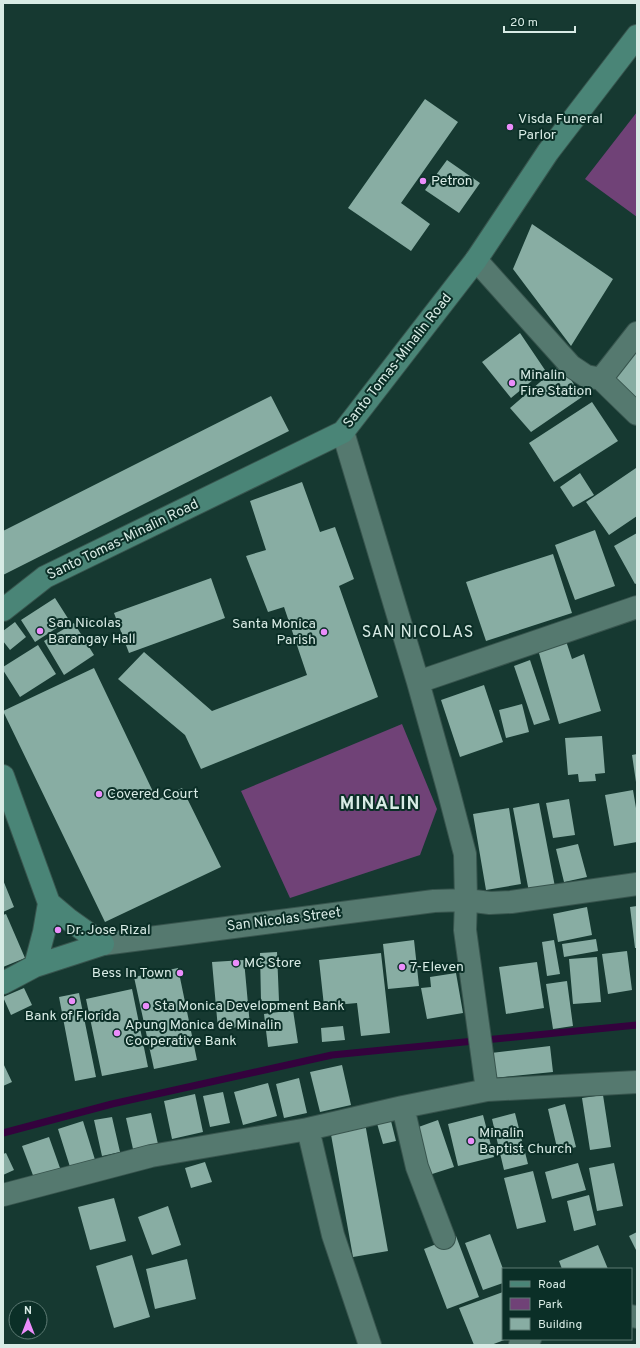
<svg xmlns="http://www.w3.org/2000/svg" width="640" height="1348" viewBox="0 0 640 1348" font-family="Overpass,sans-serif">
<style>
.green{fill:#704277}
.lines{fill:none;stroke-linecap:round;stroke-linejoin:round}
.stream{stroke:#34023d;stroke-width:7}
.building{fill:#88ada3}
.street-casing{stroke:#38554e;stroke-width:24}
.secondary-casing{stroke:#38554e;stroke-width:24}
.street{stroke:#55796f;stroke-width:22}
.secondary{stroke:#4a8577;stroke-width:22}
.poi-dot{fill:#eb8dfb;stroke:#0b2f27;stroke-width:1.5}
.labels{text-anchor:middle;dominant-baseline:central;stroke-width:4;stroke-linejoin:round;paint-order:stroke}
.poi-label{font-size:14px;fill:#d8ebe5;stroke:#0b2f27;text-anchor:start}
.street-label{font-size:14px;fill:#d8ebe5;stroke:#0b2f27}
.quarter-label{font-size:16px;letter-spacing:1px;fill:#d8ebe5;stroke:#0b2f27}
.district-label{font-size:18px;font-weight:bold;letter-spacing:1px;fill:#d8ebe5;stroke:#0b2f27}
</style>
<rect width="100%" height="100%" fill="#163931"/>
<path class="green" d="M637,112V217L585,179Z
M402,724L437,809L420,855L290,898L241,791Z"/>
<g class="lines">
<path class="stream" d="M3,1133L112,1104L332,1055L637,1025"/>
</g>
<path class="building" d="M425,99L458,122L401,203L430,224L411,251L348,208Z
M447,160L480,183L459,213L425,190Z
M532,224L613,279L571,346L513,269Z
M520,333L545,370L511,398L482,362Z
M637,341V404L604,375Z
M561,364L582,397L531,432L510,408Z
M271,396L289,431L3,575V531Z
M592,402L618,441L554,482L529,443Z
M636,468L637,516L609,535L586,502Z
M580,473L594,495L573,507L560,487Z
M302,482L320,532L335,527L354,579L339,586L378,697L201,769L185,735L118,679L144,652L212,711L307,675L284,607L268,612L246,556L266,550L250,501Z
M595,530L615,586L575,600L555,545Z
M637,533V583L635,584L614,546Z
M553,554L572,613L486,641L466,582Z
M211,578L225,618L129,653L114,613Z
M55,598L69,620L35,642L21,620Z
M15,622L26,637L10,650L3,641V631Z
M74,623L94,655L64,675L44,641Z
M565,638L572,659L584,654L601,711L559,724L537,646Z
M38,645L56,674L20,697L3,670V667Z
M530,660L550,720L534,725L514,666Z
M94,668L157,800L182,788L221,867L105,922L3,711Z
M484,685L503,742L460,757L441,700Z
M522,704L529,732L506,738L499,710Z
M602,736L605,773L595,774L596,781L579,782L578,774L568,775L565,738Z
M637,754V782H636L632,755Z
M633,790L637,814V842L614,846L605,795Z
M569,799L575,835L553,838L546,803Z
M539,803L555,887L529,892L513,808Z
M509,808L521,884L486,890L473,814Z
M578,844L587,877L564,882L556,849Z
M3,880L14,907L3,912Z
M637,906V948H635L630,907Z
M587,907L592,935L558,942L553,914Z
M6,914L25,958L3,967V915Z
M596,939L598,951L564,957L562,944Z
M414,940L419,986L388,989L383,944Z
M554,940L560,974L547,976L542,942Z
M627,951L632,990L608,994L602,954Z
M277,952L279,1001H261L260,953Z
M381,953L390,1033L361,1036L357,1003L324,1006L319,960Z
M597,957L601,1002L573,1004L569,959Z
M244,960L250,1026L218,1029L212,962Z
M537,962L544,1008L506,1014L499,967Z
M178,968L197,1060L154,1069L134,977Z
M456,973L463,1013L427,1019L421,988L431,987L430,977Z
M567,981L573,1026L553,1029L546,984Z
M24,988L32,1005L11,1015L3,997Z
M132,989L148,1067L102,1076L86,999Z
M79,993L96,1077L75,1081L59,997Z
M293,1010L298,1043L268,1047L264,1014Z
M343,1026L345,1040L322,1042L321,1028Z
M550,1046L553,1072L494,1078L491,1053Z
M3,1063L12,1082L3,1086Z
M342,1065L351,1105L320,1112L310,1072Z
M299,1078L307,1113L284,1118L276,1084Z
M268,1083L277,1116L243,1125L234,1092Z
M223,1092L230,1123L210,1127L203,1096Z
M195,1094L203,1132L172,1139L164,1101Z
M603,1095L611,1147L590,1150L582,1098Z
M565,1104L576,1147L558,1152L548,1109Z
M151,1113L158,1144L133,1149L126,1118Z
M515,1113L528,1164L504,1170L492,1119Z
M483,1115L494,1157L458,1166L448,1124Z
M112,1117L120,1152L102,1156L94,1120Z
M390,1117L396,1141L383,1144L376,1120Z
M438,1120L454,1167L429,1175L413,1129Z
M83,1121L96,1163L71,1170L58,1129Z
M365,1123L388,1251L353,1257L330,1129Z
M49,1137L60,1168L34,1178L22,1146Z
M6,1153L14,1170L3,1175V1154Z
M205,1162L212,1182L191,1188L185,1168Z
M578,1163L586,1190L552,1199L545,1172Z
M614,1163L623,1206L597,1211L589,1168Z
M533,1171L546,1222L517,1229L504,1178Z
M589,1195L596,1225L574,1231L567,1201Z
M114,1198L126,1241L90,1250L78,1207Z
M168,1206L181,1245L152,1255L138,1217Z
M637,1232V1252L629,1236Z
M490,1234L503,1269V1283L483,1290L465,1243Z
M456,1236L479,1297L447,1309L424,1249Z
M598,1245L608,1269H562L559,1261Z
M132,1255L150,1317L114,1328L96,1266Z
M187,1259L196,1299L155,1309L146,1269Z
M503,1292V1339H507L491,1345H474L459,1308Z"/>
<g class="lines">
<g class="street-casing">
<path id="street" d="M476,260L571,366L586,376L601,379L637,414
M601,379L637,333
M343,432L418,682L448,789L465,854L466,900L465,930L487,1090
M418,682L637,607
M103,944L434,901L466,900L490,903L511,902L637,884
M403,1107L417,1167L444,1238
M308,1129L333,1235L370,1345
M3,1195L151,1156L308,1129L403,1107L487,1090L637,1082
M631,1316L637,1317
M520,1345L530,1339"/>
</g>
<g class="secondary-casing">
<path id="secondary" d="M3,610L45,577L343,432L476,260L548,152L637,36
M3,776L49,903L68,919L103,944
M35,966L44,932L49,903
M3,983L35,966L103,944"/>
</g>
<use href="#street" class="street"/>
<use href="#secondary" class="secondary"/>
</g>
<g class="poi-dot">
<circle cx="510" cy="127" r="4"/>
<circle cx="423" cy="181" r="4"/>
<circle cx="512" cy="383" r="4"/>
<circle cx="40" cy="631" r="4"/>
<circle cx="324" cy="632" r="4"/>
<circle cx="99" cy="794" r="4"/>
<circle cx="58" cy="930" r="4"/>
<circle cx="236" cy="963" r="4"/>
<circle cx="402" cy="967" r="4"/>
<circle cx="180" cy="973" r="4"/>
<circle cx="72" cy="1001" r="4"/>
<circle cx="146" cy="1006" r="4"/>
<circle cx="117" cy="1033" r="4"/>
<circle cx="471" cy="1141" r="4"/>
</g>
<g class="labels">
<g class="poi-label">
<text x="518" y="119">Visda Funeral<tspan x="518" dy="16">Parlor</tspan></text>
<text x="431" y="181">Petron</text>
<text x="520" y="375">Minalin<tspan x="520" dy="16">Fire Station</tspan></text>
<text x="48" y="623">San Nicolas<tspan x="48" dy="16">Barangay Hall</tspan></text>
<text x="316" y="624" text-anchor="end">Santa Monica<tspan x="316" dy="16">Parish</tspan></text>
<text x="107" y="794">Covered Court</text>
<text x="66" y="930">Dr. Jose Rizal</text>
<text x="244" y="963">MC Store</text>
<text x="410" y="967">7-Eleven</text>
<text x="172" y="973" text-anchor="end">Bess In Town</text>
<text x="154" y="1006">Sta Monica Development Bank</text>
<text x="72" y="1016" text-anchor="middle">Bank of Florida</text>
<text x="125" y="1025">Apung Monica de Minalin<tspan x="125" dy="16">Cooperative Bank</tspan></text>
<text x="479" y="1133">Minalin<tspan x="479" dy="16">Baptist Church</tspan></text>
</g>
<g class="street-label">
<text transform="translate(398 361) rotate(-52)">Santo Tomas-Minalin Road</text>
<text transform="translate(123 540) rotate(-26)">Santo Tomas-Minalin Road</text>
<text transform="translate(284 920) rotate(-7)">San Nicolas Street</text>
</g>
<g class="quarter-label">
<text x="418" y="633">SAN NICOLAS</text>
</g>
<g class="district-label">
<text x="380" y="804">MINALIN</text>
</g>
</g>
<rect width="640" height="1348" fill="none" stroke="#d8ebe5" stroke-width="8"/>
<rect x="502" y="1268" width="130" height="72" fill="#0b2f27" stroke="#5d7a73"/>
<rect x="510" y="1281" width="20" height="6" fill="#4a8577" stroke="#5d7a73"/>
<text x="538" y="1288" font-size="12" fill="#d8ebe5">Road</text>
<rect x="510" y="1298" width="20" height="12" fill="#704277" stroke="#5d7a73"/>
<text x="538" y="1308" font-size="12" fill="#d8ebe5">Park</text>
<rect x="510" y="1318" width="20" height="12" fill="#88ada3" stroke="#5d7a73"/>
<text x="538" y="1328" font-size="12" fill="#d8ebe5">Building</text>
<g transform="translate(28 1320)"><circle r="19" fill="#0b2f27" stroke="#5d7a73"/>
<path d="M0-3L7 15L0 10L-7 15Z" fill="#eb8dfb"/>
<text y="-6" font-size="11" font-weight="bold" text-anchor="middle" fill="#d8ebe5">N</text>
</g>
<path d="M504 26v6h71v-6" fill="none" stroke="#d8ebe5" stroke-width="2"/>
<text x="510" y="26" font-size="12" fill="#d8ebe5" stroke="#0b2f27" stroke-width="3" paint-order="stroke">20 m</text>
</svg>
